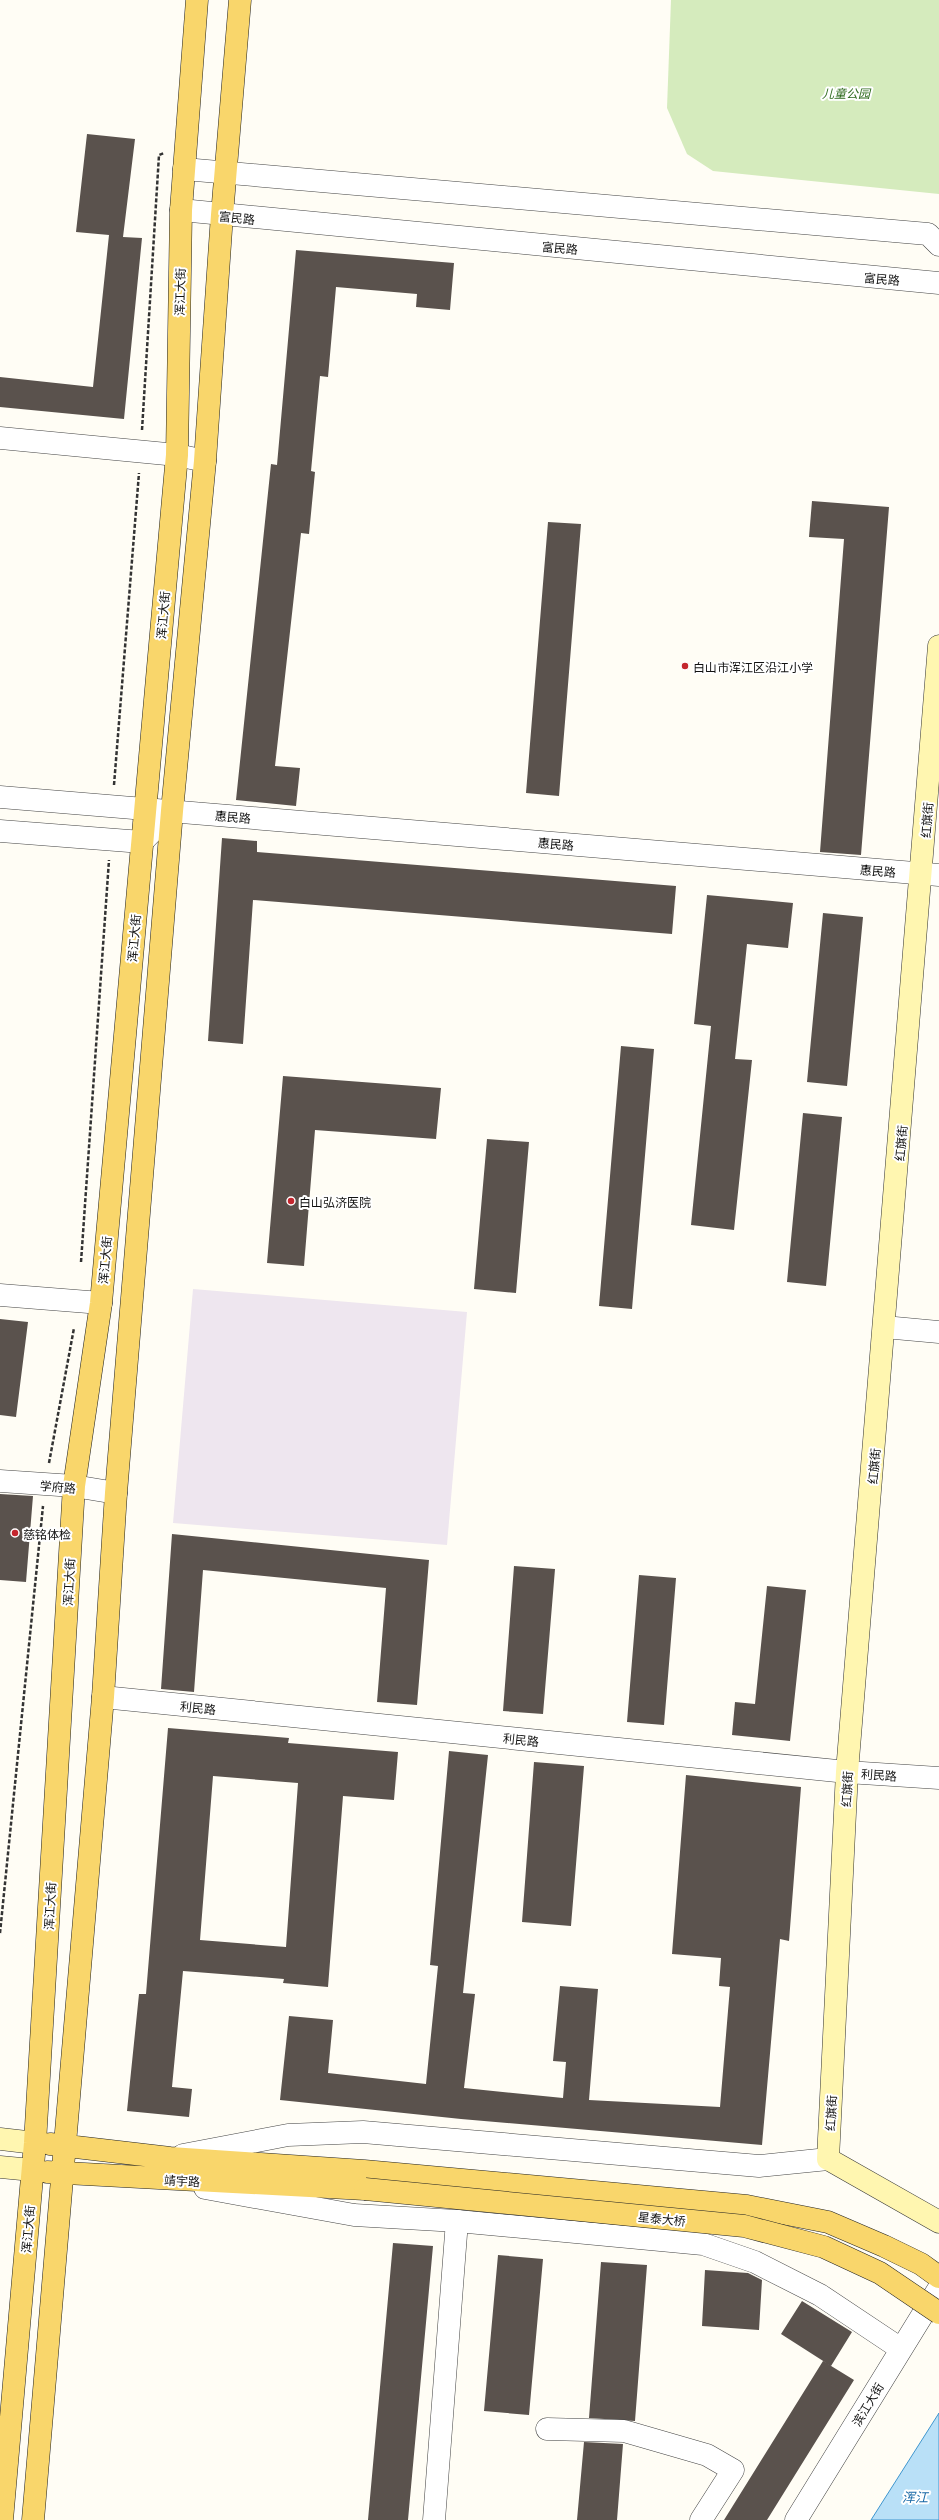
<svg xmlns="http://www.w3.org/2000/svg" width="939" height="2520" viewBox="0 0 939 2520" font-family="Georgia,'Noto Sans SC',serif">
<style>
.industrial{fill:#eee6ef}
.green{fill:#d5ebbd}
.water{fill:#b9e0f7;stroke:#3f96cf}
.building{fill:#5a524d;fill-rule:evenodd}
.lines{fill:none;stroke-linecap:round;stroke-linejoin:round}
.minor-casing{stroke:#444;stroke-width:23}
.tertiary-casing{stroke:#444;stroke-width:23}
.secondary-casing{stroke:#333;stroke-width:23}
.primary-casing{stroke:#222;stroke-width:23}
.path{stroke:#333;stroke-width:2.5;stroke-dasharray:4 2;stroke-linecap:butt}
.minor{stroke:#fff;stroke-width:22}
.tertiary{stroke:#fff;stroke-width:22}
.secondary{stroke:#fff6b0;stroke-width:22}
.primary{stroke:#f9d66b;stroke-width:22}
.primary-bridge-casing{stroke:#222;stroke-width:23;stroke-linecap:butt}
.primary-bridge{stroke:#f9d66b;stroke-width:22}
.poi-dot{fill:#c4262e;stroke:#fff;stroke-width:1.5}
.labels{text-anchor:middle;dominant-baseline:central;stroke-width:4;stroke-linejoin:round;paint-order:stroke}
.park-label{font-size:12px;font-style:italic;fill:#2f6b1f;stroke:#fff}
.street-label{font-size:12px;fill:#111;stroke:#fff}
.poi-label{font-size:12px;fill:#111;stroke:#fff;text-anchor:start}
.water-label{font-size:13px;font-style:italic;fill:#1768a6;stroke:#fff}
</style>
<rect width="100%" height="100%" fill="#fffdf5"/>
<path class="industrial" d="M193,1289L467,1312L447,1545L173,1523Z"/>
<path class="green" d="M671,0H939V194L713,171L687,154L667,108Z"/>
<path class="water" d="M939,2413V2520H871Z"/>
<path class="building" d="M87,134L135,139L123,237L142,238L124,419L0,407V377L93,387L109,235L76,232Z
M296,250L454,263L450,310L416,307L417,294L336,287L328,377L320,376L311,471L315,472L309,534L301,533L275,766L300,768L296,806L236,800L271,464L277,465Z
M812,501L889,507L861,855L820,852L844,539L809,537Z
M548,522L581,524L559,796L526,793Z
M222,838L257,841V852L676,886L672,934L253,900L243,1044L208,1041Z
M707,895L793,903L788,948L747,944L735,1059L752,1060L734,1230L691,1225L711,1026L694,1024Z
M823,913L863,917L847,1086L807,1082Z
M621,1046L654,1049L632,1309L599,1306Z
M283,1076L441,1088L436,1139L315,1130L304,1266L267,1263Z
M803,1113L842,1117L826,1286L787,1282Z
M487,1139L529,1142L516,1293L474,1289Z
M0,1319L28,1322L16,1417L0,1415Z
M0,1494L33,1496L26,1582L0,1580Z
M172,1534L429,1560L417,1705L377,1702L386,1588L203,1570L194,1692L161,1689Z
M514,1566L555,1569L543,1714L503,1711Z
M639,1575L676,1578L664,1725L627,1722Z
M767,1586L806,1590L790,1741L732,1735L735,1702L755,1704Z
M168,1728L289,1738L288,1743L398,1752L394,1800L343,1796L328,1987L283,1983L284,1979L183,1971L172,2087L192,2089L189,2117L127,2111L139,1994H146ZM213,1776L298,1783L286,1947L200,1940Z
M449,1751L488,1755L463,1993L475,1994L464,2088L563,2098L566,2062L553,2061L560,1986L598,1989L589,2100L720,2107L730,1987L719,1986L721,1958L672,1954L686,1775L801,1787L789,1941L780,1939L762,2145L461,2119L280,2100L289,2016L333,2020L328,2073L426,2084L438,1966L430,1965Z
M534,1762L584,1766L571,1926L522,1922Z
M393,2243L433,2246L408,2520H368Z
M498,2255L543,2259L529,2415L484,2411Z
M601,2262L647,2265L635,2421L589,2418Z
M705,2270L748,2273L762,2280L759,2330L702,2326Z
M802,2301L852,2332L831,2366L781,2334Z
M823,2361L854,2380L767,2520H724Z
M584,2442L623,2444L617,2520H577Z"/>
<g class="lines">
<g class="minor-casing">
<path id="minor" d="M0,438L177,455L205,461
M0,1295L101,1303
M884,1327L939,1332
M547,2429L624,2431L707,2455L733,2470L701,2520
M434,2520L457,2221"/>
</g>
<g class="tertiary-casing">
<path id="tertiary" d="M184,169L928,234L939,245
M181,210L939,283
M0,797L939,875
M0,831L142,842L172,811
M0,1481L74,1486L116,1493
M103,1697L847,1772L939,1778
M183,2155L288,2135L363,2132L759,2166L828,2159
M205,2188L354,2215L457,2221L703,2244L755,2262L820,2295L901,2349
M796,2520L939,2288"/>
</g>
<g class="secondary-casing">
<path id="secondary" d="M939,646L847,1772L828,2159L939,2222
M0,2139L35,2143
M0,2167L32,2170"/>
</g>
<g class="primary-casing">
<path id="primary" d="M50,2144L170,2158L364,2171L747,2206L828,2222L884,2246L921,2264L939,2277
M47,2172L365,2189
M2,2520L35,2143L74,1486L101,1303L177,455L181,210L197,0
M33,2520L103,1697L116,1493L172,811L205,461L222,215L240,0"/>
</g>
<path class="path" d="M142,430L159,155L164,153
M114,785L139,473
M81,1262L109,860
M49,1463L74,1328
M0,1933L43,1506"/>
<use href="#minor" class="minor"/>
<use href="#tertiary" class="tertiary"/>
<use href="#secondary" class="secondary"/>
<use href="#primary" class="primary"/>
<g class="primary-bridge-casing">
<path id="primary-bridge" d="M365,2189L744,2226L824,2247L880,2273L939,2313"/>
</g>
<use href="#primary-bridge" class="primary-bridge"/>
</g>
<g class="poi-dot">
<circle cx="685" cy="666" r="4"/>
<circle cx="291" cy="1201" r="4"/>
<circle cx="15" cy="1533" r="4"/>
</g>
<g class="labels">
<g class="park-label">
<text x="846" y="92">儿童公园</text>
</g>
<g class="street-label">
<text transform="translate(237 217) rotate(6)">富民路</text>
<text transform="translate(560 247) rotate(5)">富民路</text>
<text transform="translate(882 278) rotate(5)">富民路</text>
<text transform="translate(179 292) rotate(-89)">浑江大街</text>
<text transform="translate(162 615) rotate(-85)">浑江大街</text>
<text transform="translate(233 816) rotate(5)">惠民路</text>
<text transform="translate(926 820) rotate(-86)">红旗街</text>
<text transform="translate(556 843) rotate(5)">惠民路</text>
<text transform="translate(878 870) rotate(5)">惠民路</text>
<text transform="translate(133 938) rotate(-85)">浑江大街</text>
<text transform="translate(900 1143) rotate(-85)">红旗街</text>
<text transform="translate(104 1260) rotate(-85)">浑江大街</text>
<text transform="translate(873 1466) rotate(-85)">红旗街</text>
<text transform="translate(58 1486) rotate(5)">学府路</text>
<text transform="translate(68 1582) rotate(-87)">浑江大街</text>
<text transform="translate(198 1707) rotate(6)">利民路</text>
<text transform="translate(521 1739) rotate(6)">利民路</text>
<text transform="translate(879 1774) rotate(4)">利民路</text>
<text transform="translate(846 1789) rotate(-87)">红旗街</text>
<text transform="translate(49 1906) rotate(-87)">浑江大街</text>
<text transform="translate(830 2113) rotate(-87)">红旗街</text>
<text transform="translate(182 2180) rotate(3)">靖宇路</text>
<text transform="translate(662 2218) rotate(6)">星泰大桥</text>
<text transform="translate(27 2229) rotate(-85)">浑江大街</text>
<text transform="translate(867 2404) rotate(-59)">滨江大街</text>
</g>
<g class="poi-label">
<text x="693" y="666">白山市浑江区沿江小学</text>
<text x="299" y="1201">白山弘济医院</text>
<text x="23" y="1533">慈铭体检</text>
</g>
<g class="water-label">
<text x="915" y="2496">浑江</text>
</g>
</g>
</svg>
